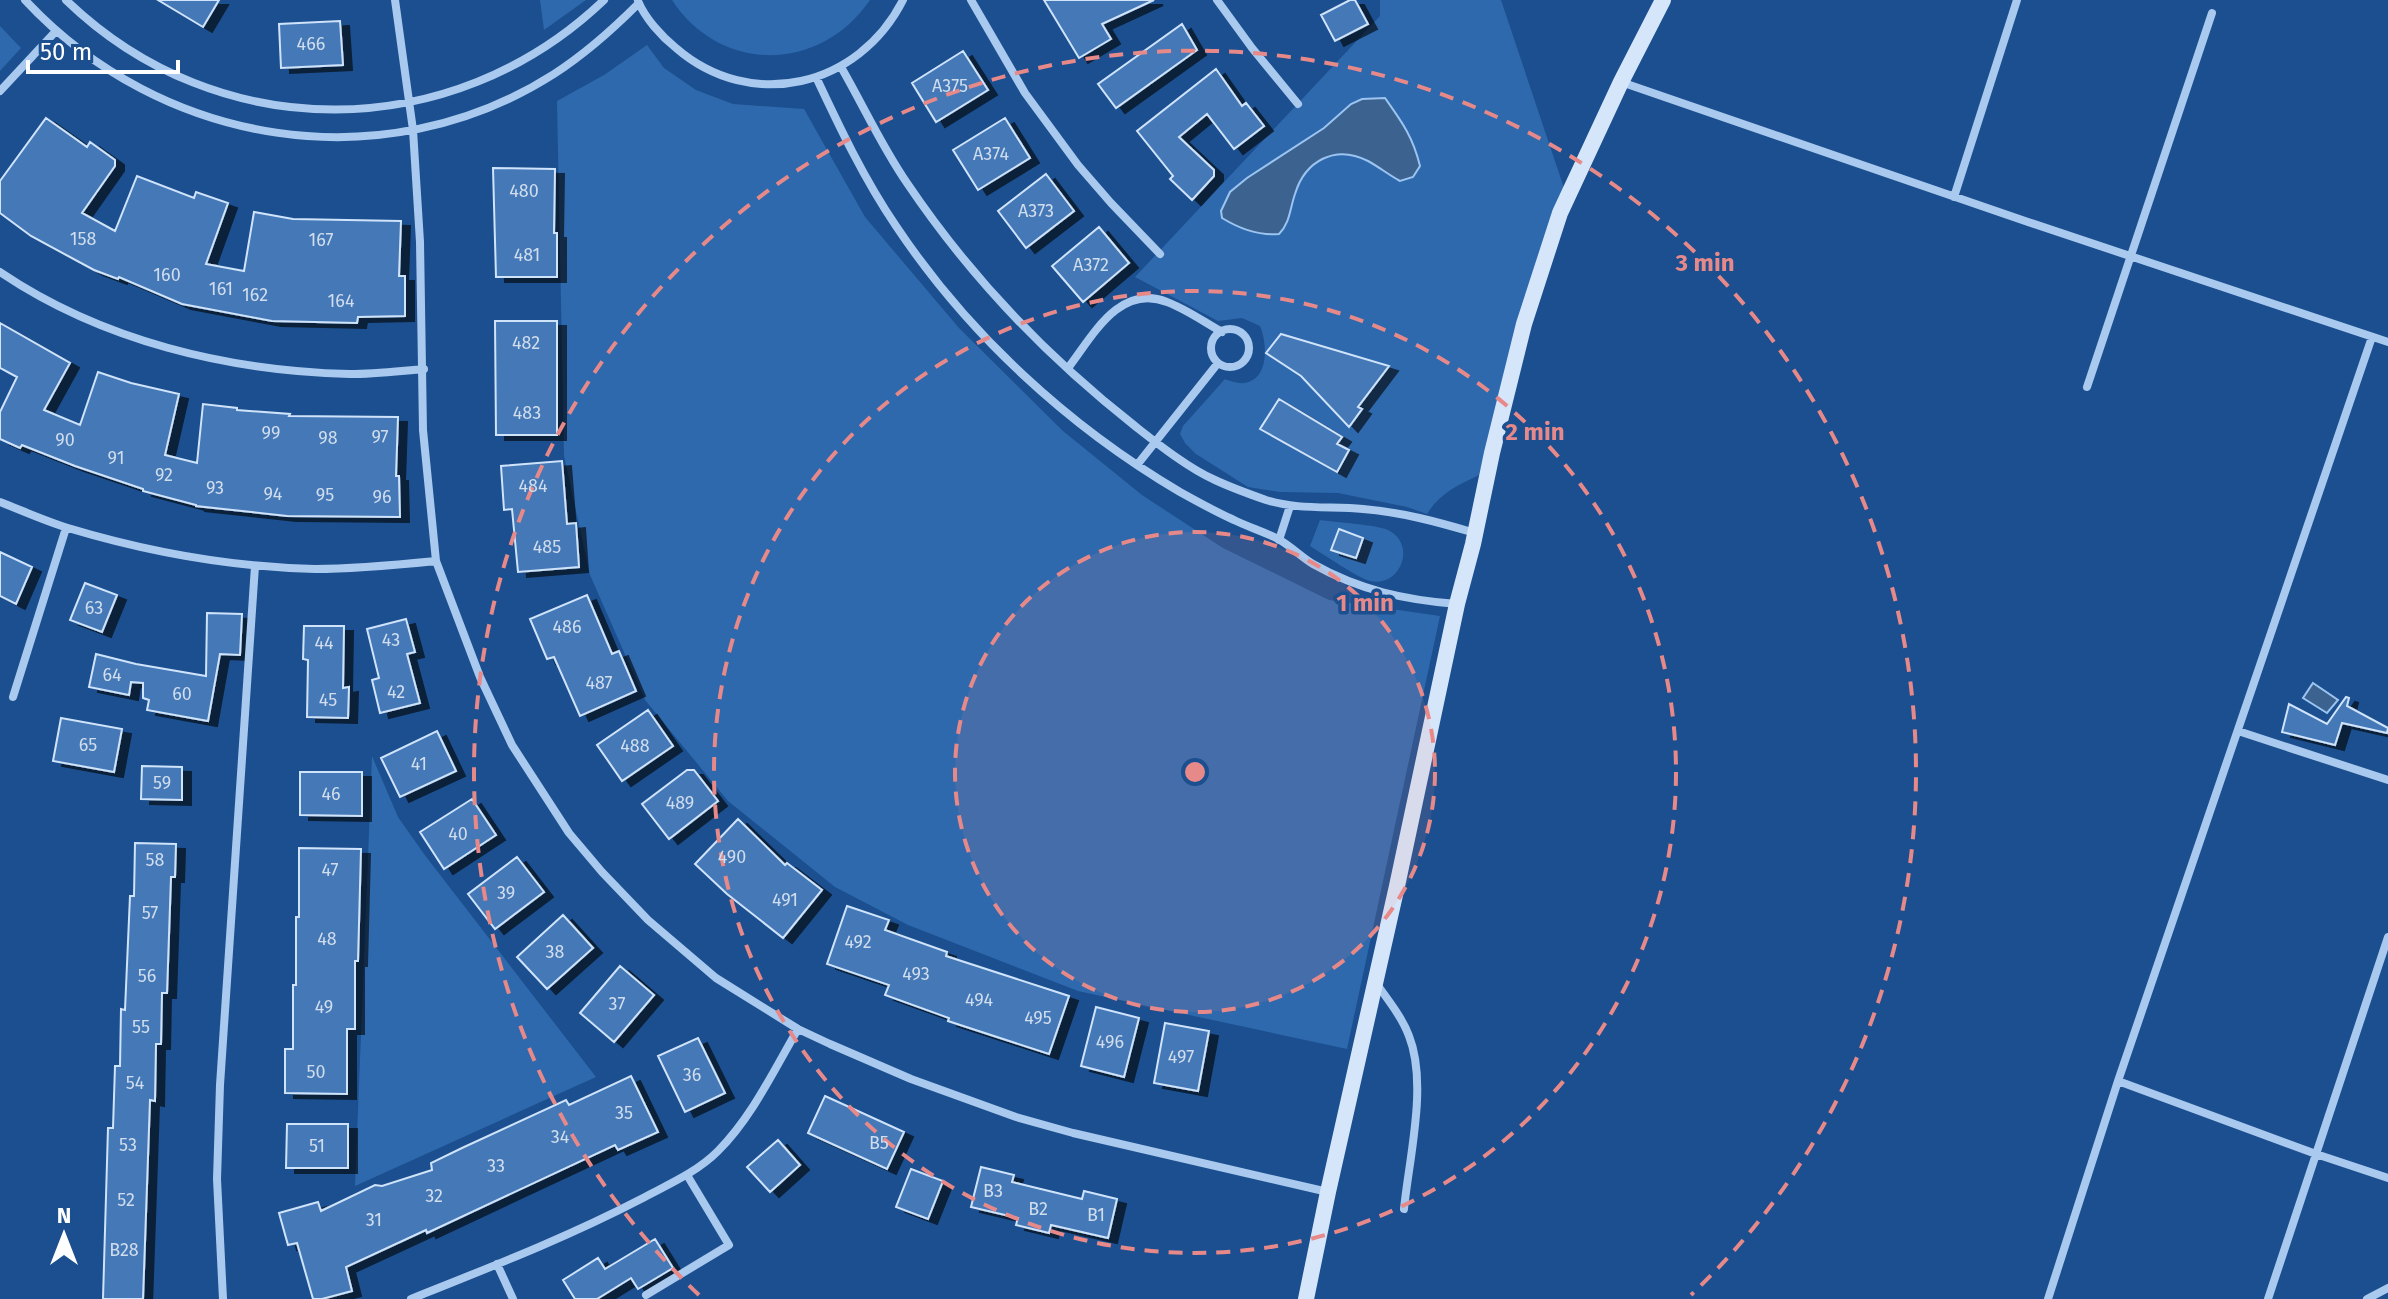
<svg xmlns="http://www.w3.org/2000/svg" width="2388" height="1299" viewBox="0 0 2388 1299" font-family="'Fira Sans',sans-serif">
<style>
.green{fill:#2e69ad}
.water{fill:#3c6290;stroke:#9cc4f0;stroke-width:2}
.building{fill:#4478b7;stroke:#cfe3fa;stroke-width:2;filter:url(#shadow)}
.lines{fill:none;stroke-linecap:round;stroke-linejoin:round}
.street{stroke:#a9c9ee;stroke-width:8}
.secondary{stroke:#d6e6fa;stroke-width:16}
.ring{fill:none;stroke:#e88989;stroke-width:4;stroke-dasharray:14 10}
.labels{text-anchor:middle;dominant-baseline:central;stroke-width:7;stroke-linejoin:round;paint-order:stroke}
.number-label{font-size:18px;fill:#d0dded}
.centre{fill:#e88989;stroke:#1b4f8f;stroke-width:4}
.ring-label{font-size:24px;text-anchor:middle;font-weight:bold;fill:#e88989;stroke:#1b4f8f;stroke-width:7;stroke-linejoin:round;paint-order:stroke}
</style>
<defs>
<filter id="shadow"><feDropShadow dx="9" dy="5" stdDeviation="0" flood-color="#0009"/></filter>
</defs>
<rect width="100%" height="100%" fill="#1b4f8f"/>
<path class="green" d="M540,0H586L544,30Z
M672,0H870C821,72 721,75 672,0Z
M1380,0H1501L1565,191L1522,312L1479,475C1457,486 1440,493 1427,514L1407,507L1338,493L1280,492L1248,487L1196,454L1185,443L1180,434L1183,426L1225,379C1230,381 1239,384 1244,383C1270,380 1267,342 1260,326L1242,318L1218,321L1135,277L1380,16Z
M0,26L21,48L0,71Z
M647,45L664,68L696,90L733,104L804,109L865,217L959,328L1063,431L1142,495L1223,548L1329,600L1440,616L1347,1049L1078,991L908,925L835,887L728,801L645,700L590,575L564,456L557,101L604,75Z
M1320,520C1334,522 1378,525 1388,530C1417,544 1401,588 1370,581C1358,578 1323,554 1310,546Z
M372,756L398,817L424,854L596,1077L355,1186Z"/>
<path class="water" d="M1385,98C1402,122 1413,137 1420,166L1413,177L1400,181C1389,175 1379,167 1368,161C1335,144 1305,161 1295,194C1290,208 1290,223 1279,234C1258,236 1240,229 1222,218L1221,211L1230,192L1247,178L1324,128L1351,104L1362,99Z
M2313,683L2338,700L2327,713L2303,698Z"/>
<path class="building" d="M158,0H219L203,27Z
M1044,0H1154L1102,24L1111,39L1079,58Z
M1350,0H1355L1368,24L1335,41L1321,15Z
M340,21L343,65L281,68L279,24Z
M1182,24L1197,50L1116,108L1098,84Z
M963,51L988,90L936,122L912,83Z
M1216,69L1242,106L1246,103L1264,126L1234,149L1207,114L1179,137L1214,170V176L1192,200L1170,179L1173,176L1137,131Z
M46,118L87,147L90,142L115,160V166L82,213L115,231L137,176L194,198L196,192L228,203L206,264L244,271L254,212L293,219L401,221L399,276H405V316L358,317L357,323L272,321L182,304L119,277L118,279L94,270L31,236L0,213V181Z
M1005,118L1030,158L978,190L953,150Z
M493,168L555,169L554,233H557V277H496Z
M1046,174L1074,211L1026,248L998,211Z
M1099,227L1129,263L1083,302L1052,266Z
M495,321H557V435H496Z
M0,323L70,363L44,410L80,425L98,372L131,383L179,394L165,455L197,463L203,404L237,408V410L290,414L289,416L398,417L396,476H399L400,517L287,516L196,506V505L143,491V489L75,466L22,445L20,448L0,439V412L17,377L0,368Z
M1281,334L1389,366L1358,407L1362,409L1349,427L1301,376L1266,353Z
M1279,399L1342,437L1337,444L1349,450L1337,472L1260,429Z
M562,461L567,524L576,523L579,567L518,572L512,509L504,510L501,466Z
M1339,529L1363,538L1356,558L1331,550Z
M0,552L32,567L16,604L0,596Z
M85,583L117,595L102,632L70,620Z
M587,595L612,654L619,651L636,691L580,716L554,657L547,659L530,619Z
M207,613L242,614L240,655L220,654L208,721L147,710L149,700L143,698V683L131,682L129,695L89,687L96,654L136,664L206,676Z
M406,619L415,652L407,654L420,703L380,713L372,680L379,678L367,629Z
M304,626H344L343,688L349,687L348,718L307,717L308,660L303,659Z
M2346,697L2349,698L2347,706L2388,728L2387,733L2342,723L2335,745L2282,732L2289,704L2327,724Z
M648,710L673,746L622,781L597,745Z
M61,718L122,729L114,772L53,761Z
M437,731L456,771L400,797L381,758Z
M142,766L182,767V800L141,799Z
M687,770H694L718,801L669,839L642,804Z
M300,772H362V816L300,815Z
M472,799L496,835L444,869L420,832Z
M738,819L785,865L787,863L822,890L783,938L727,894L695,864Z
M135,843L176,844L175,877H171L167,993H162L161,1044H156L155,1101L150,1100L143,1299H103L108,1128H113L115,1066H120L121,1009L125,1010L130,896H134Z
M299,848L361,849L358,961H355V1029H347V1094L285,1093V1049H293V985H296V917H299Z
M517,857L544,892L495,929L468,894Z
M847,906L889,920L885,930L947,952L946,956L1069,996L1049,1054L948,1021L949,1018L885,995L889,985L827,964Z
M563,915L593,948L547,989L517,957Z
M620,966L654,995L614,1042L580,1013Z
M1096,1007L1139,1018L1124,1077L1081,1066Z
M1165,1023L1209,1031L1198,1091L1154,1083Z
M698,1038L725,1093L685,1112L658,1056Z
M631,1076L658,1132L618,1150L615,1145L427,1233L426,1230L346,1267L352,1291L322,1299H313L297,1243L288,1245L279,1213L318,1202L321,1211L375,1185L382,1186L432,1170L431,1163L462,1148L566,1100L569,1105Z
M825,1096L904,1132L887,1169L808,1133Z
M287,1124H348V1168H286Z
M778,1140L800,1165L770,1192L747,1167Z
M981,1167L1014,1175L1012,1182L1082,1199L1084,1191L1117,1199L1108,1238L1051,1225L1049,1233L1016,1225L1018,1218L971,1207Z
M911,1169L943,1181L928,1219L896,1207Z
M655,1239L673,1268L638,1289L631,1278L597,1299H575L563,1280L598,1258L605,1269Z"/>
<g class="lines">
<path class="street" d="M25,0C161,146 383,183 554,74C585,54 612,30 638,4
M66,0C218,147 452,145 604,0
M395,0L413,130L420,242L423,430L436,561L480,677L512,745L569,833L602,872L648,920L716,978L798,1029L830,1044L911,1079L1016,1117L1073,1133L1328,1192
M971,0L1025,93L1078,165L1111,203L1160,254
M1217,0L1252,48L1298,104
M638,1C645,18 661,36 676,48C751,113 859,87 903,0
M841,67C863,105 882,147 907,183C969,275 1047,357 1135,426C1158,444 1188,468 1215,480C1232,488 1249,494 1266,500C1297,510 1331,506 1363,509C1401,512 1438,522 1475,533
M816,77C840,128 864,179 896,226C968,334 1068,426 1180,492C1198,502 1216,512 1234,520C1248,527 1265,532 1278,539C1291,546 1301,557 1313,564C1359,590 1405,600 1457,604
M1621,82L2028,222L2388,342
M0,91L56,31
M1954,197L2017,0
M0,272C102,341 228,371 350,374C374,374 399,371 424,369
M1211 348a19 19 0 1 1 38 0a19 19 0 1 1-38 0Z
M1068,368C1092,337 1119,283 1167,302C1186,309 1204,322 1222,332
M2087,387L2212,13
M1137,465L1218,363
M0,502C23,511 45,521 68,528C148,552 231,567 315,569C355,569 396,565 436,561
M1279,540L1290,506
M13,697L66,528
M2238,731L2388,780
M1376,983C1388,1000 1402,1017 1409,1036C1428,1084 1409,1158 1404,1209
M2118,1081L2316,1154L2388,1178
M497,1264L513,1299
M646,1295L729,1245L687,1175
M223,1299L217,1179L220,1085L255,566
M411,1299C488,1268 566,1238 641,1199C667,1185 696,1173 718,1151C752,1117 774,1070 798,1029
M2048,1299L2118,1081L2372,337
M2268,1299L2388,937
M2367,1299L2388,1288"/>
<path class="secondary" d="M1306,1299L1328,1192L1397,886L1457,604L1473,544L1492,453L1524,324L1560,213L1621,82L1663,0"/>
</g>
<circle cx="1195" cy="772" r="240" fill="#e88989" fill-opacity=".12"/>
<g class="ring">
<circle cx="1195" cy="772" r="240"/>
<circle cx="1195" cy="772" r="481"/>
<path d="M699 1295A721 721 0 1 1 1691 1295"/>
</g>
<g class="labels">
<g class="number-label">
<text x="311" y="44">466</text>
<text x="950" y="86">A375</text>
<text x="991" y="154">A374</text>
<text x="524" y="191">480</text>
<text x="1036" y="211">A373</text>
<text x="83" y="239">158</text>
<text x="321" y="240">167</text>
<text x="527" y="255">481</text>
<text x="1091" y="265">A372</text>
<text x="167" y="275">160</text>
<text x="221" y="289">161</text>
<text x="255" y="295">162</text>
<text x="341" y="301">164</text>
<text x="526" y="343">482</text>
<text x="527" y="413">483</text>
<text x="271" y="433">99</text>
<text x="380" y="437">97</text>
<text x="328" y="438">98</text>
<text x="65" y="440">90</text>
<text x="116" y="458">91</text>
<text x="164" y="475">92</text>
<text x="533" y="486">484</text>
<text x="215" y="488">93</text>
<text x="273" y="494">94</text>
<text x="325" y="495">95</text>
<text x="382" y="497">96</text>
<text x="547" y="547">485</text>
<text x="94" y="608">63</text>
<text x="567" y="627">486</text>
<text x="391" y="640">43</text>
<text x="324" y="643">44</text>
<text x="112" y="675">64</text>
<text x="599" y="683">487</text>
<text x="396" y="692">42</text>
<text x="182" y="694">60</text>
<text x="328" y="700">45</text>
<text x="88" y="745">65</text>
<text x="635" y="746">488</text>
<text x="419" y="764">41</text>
<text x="162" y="783">59</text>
<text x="331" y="794">46</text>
<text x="680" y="803">489</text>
<text x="458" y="834">40</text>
<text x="732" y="857">490</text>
<text x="155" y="860">58</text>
<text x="330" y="870">47</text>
<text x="506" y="893">39</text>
<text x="785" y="900">491</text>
<text x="150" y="913">57</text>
<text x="327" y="939">48</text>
<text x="858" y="942">492</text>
<text x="555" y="952">38</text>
<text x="916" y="974">493</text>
<text x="147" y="976">56</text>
<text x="979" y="1000">494</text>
<text x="617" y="1004">37</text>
<text x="324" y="1007">49</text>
<text x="1038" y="1018">495</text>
<text x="141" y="1027">55</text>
<text x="1110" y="1042">496</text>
<text x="1181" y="1057">497</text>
<text x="316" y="1072">50</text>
<text x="692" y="1075">36</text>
<text x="135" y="1083">54</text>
<text x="624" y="1113">35</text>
<text x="560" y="1137">34</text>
<text x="879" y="1143">B5</text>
<text x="128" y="1145">53</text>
<text x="317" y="1146">51</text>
<text x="496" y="1166">33</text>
<text x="993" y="1191">B3</text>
<text x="434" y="1196">32</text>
<text x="126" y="1200">52</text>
<text x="1038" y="1209">B2</text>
<text x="1096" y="1215">B1</text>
<text x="374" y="1220">31</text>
<text x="124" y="1250">B28</text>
</g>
</g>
<circle cx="1195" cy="772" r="12" class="centre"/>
<g class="ring-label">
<text x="1705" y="271">3 min</text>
<text x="1535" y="440">2 min</text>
<text x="1365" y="611">1 min</text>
</g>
<g transform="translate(64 1235)" stroke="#1b4f8f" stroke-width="6" paint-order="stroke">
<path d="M0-6L14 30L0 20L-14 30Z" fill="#ffffff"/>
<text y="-12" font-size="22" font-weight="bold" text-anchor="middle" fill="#ffffff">N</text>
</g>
<path d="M28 60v12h150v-12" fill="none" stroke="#ffffff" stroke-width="4"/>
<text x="40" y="60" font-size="24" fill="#ffffff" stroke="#1b4f8f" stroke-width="6" paint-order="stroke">50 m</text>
</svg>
